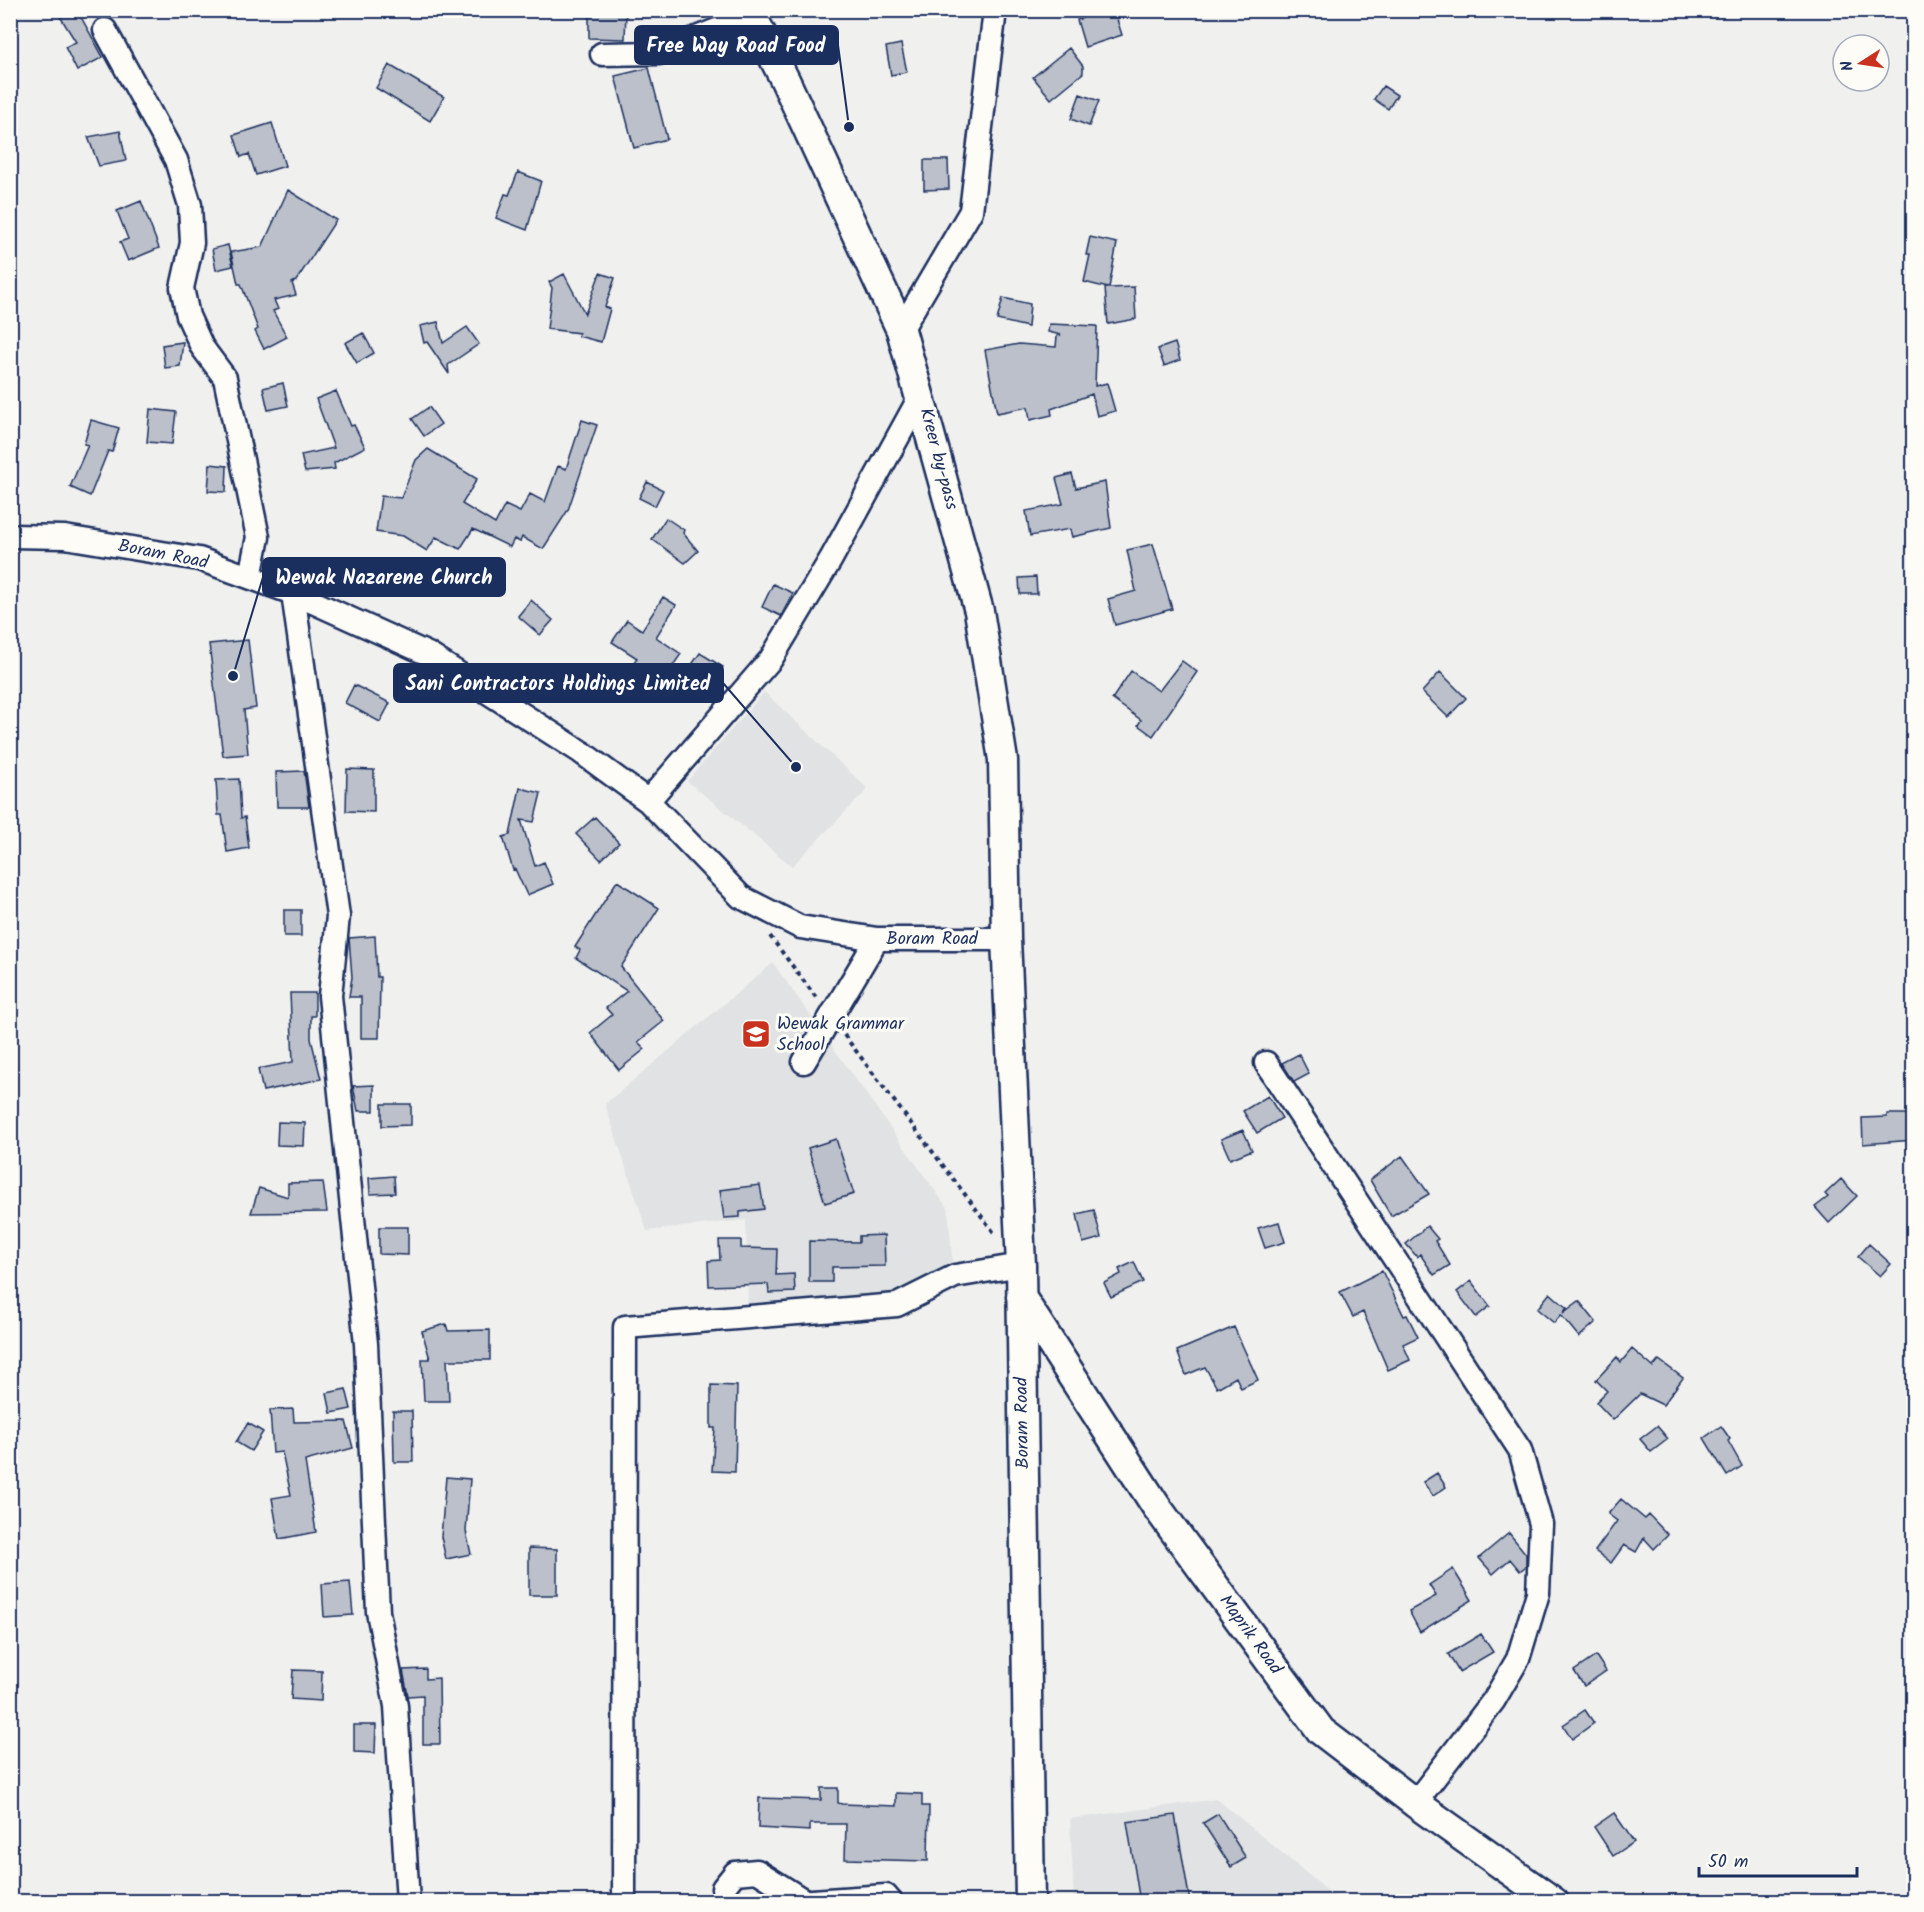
<svg xmlns="http://www.w3.org/2000/svg" width="1924" height="1912" viewBox="0 0 1924 1912" font-family="Kalam,sans-serif">
<style>
.built{fill:#e0e2e3}
.building{fill:#bbc0ca;stroke:#1b2f5e;stroke-width:1.5}
.lines{fill:none;stroke-linecap:round;stroke-linejoin:round}
.minor-casing{stroke:#1b2f5e;stroke-width:27}
.major-casing{stroke:#1b2f5e;stroke-width:33}
.path{stroke:#1b2f5e;stroke-width:4;stroke-dasharray:4.5 4.5;stroke-linecap:butt}
.minor{stroke:#fdfcf7;stroke-width:22}
.major{stroke:#fdfcf7;stroke-width:28}
.labels{text-anchor:middle;dominant-baseline:central;stroke-width:6;stroke-linejoin:round;paint-order:stroke}
.street-label{font-size:18px;fill:#1b2f5e;stroke:#fdfcf7}
.poi-label{font-size:18px;fill:#1b2f5e;stroke:#fdfcf7;text-anchor:start}
.leader{fill:none;stroke:#1b2f5e;stroke-width:2}
.callout-dot{fill:#1b2f5e;stroke:#fdfcf7;stroke-width:2}
.callout{fill:#1b2f5e;stroke:#1b2f5e;stroke-width:2}
.callout-label{font-size:20px;text-anchor:middle;font-weight:bold;fill:#fff}
</style>
<rect width="100%" height="100%" fill="#f0f0ee"/>
<filter id="ink" filterUnits="userSpaceOnUse"><feTurbulence type="fractalNoise" baseFrequency=".0167" numOctaves="2"/><feDisplacementMap in="SourceGraphic" scale="12" xChannelSelector="R" yChannelSelector="G"/><feConvolveMatrix kernelMatrix="1 2 1 2 8 2 1 2 1" color-interpolation-filters="sRGB"/></filter>
<g filter="url(#ink)">
<path class="built" d="M764,692L868,789L792,866L687,781Z
M773,963L948,1209L953,1267L894,1297L748,1305L746,1220L647,1231L605,1104Z
M1217,1799L1340,1901H1074L1070,1819Z"/>
<path class="building" d="M56,10H77L103,57L77,71L65,47L76,42Z
M1105,10H1114L1122,35L1085,47L1077,20Z
M589,11H626L625,39L589,38Z
M901,44L907,72L891,75L886,47Z
M1069,48L1083,66V73L1051,99L1033,77Z
M389,65L444,97L430,121L376,88Z
M649,68L667,139L634,148L615,76Z
M1383,86L1397,95L1388,109L1374,99Z
M1080,94L1099,101L1089,126L1071,119Z
M272,123L285,166L256,175L249,154L241,157L234,135Z
M120,131L126,161L99,166L88,137Z
M924,160H948L949,189L924,190Z
M518,172L541,181L527,230L496,218L505,194L509,195Z
M288,190L336,220L296,281L292,283L296,295L274,300L278,309L273,311L287,337L264,349L255,331L258,329L241,284H238L231,252L262,247Z
M141,201L159,248L128,261L120,242L128,239L117,211Z
M1090,237L1117,243L1109,288L1134,287L1136,319L1108,324L1105,288H1108L1084,282L1090,255H1086Z
M228,245L233,266L216,270L212,249Z
M600,273L615,278L605,307L610,309L601,342L578,336L579,333L547,329L552,288L549,282L564,274L585,314Z
M1003,298L1030,304L1028,327L997,320Z
M438,322L443,343L467,327L479,344L448,365L449,374L427,342L424,343L420,326Z
M1049,324L1097,326L1095,386L1107,383L1115,411L1097,416L1092,394L1051,409L1052,415L1030,420L1028,407L997,413L985,350L1019,344L1056,347L1057,336L1061,335L1048,332Z
M363,333L374,353L357,363L345,343Z
M183,342L180,366L165,368L162,345Z
M1175,343L1180,360L1164,366L1158,349Z
M283,383L288,406L268,410L263,388Z
M336,391L351,426L354,425L365,447L334,463L335,469L305,472L301,455L334,448L316,399Z
M429,407L441,424L424,436L412,419Z
M150,409L176,412L172,444L147,442Z
M91,420L119,428L112,452L108,451L90,496L70,487L88,445L84,444Z
M582,420L597,425L568,510L543,549L522,537L520,542L514,539L510,547L473,529L460,549L436,537L427,551L403,536L376,532L381,496L401,498L416,460L428,449L477,479L462,504L495,524L505,505L520,512L530,494L545,502L558,466L566,469Z
M210,464L227,466L226,492L208,491Z
M1072,474L1076,488L1105,482L1111,528L1072,537L1070,529L1030,536L1026,511L1063,504L1056,478Z
M647,482L663,490L655,506L639,498Z
M666,518L684,530L683,533L698,551L685,563L652,539Z
M1153,544L1172,609L1115,625L1108,599L1136,591L1127,550Z
M1036,577L1037,594H1020L1019,578Z
M773,584L793,593L781,616L762,607Z
M663,597L676,605L656,637L681,654L661,683L632,664L637,658L612,642L627,620L642,630Z
M531,600L553,620L540,635L518,616Z
M248,640L256,708L244,710L248,754L223,756L209,644Z
M700,653L723,667L709,688L686,673Z
M1182,661L1197,672L1153,736L1138,725L1141,720L1112,699L1131,671L1159,691Z
M1440,672L1466,698L1448,717L1422,692Z
M354,685L390,703L380,722L345,703Z
M347,769L374,770V812L346,811Z
M304,771L309,807H277L276,772Z
M239,779L241,818L245,817L249,848L227,852L222,815H218L216,780Z
M520,788L541,793L534,822L521,820L535,866L544,862L553,884L527,895L515,869L513,870L503,837L510,835Z
M595,817L619,843L601,860L576,834Z
M617,881L659,908L621,967L664,1021L638,1042L645,1049L619,1070L590,1033L612,1015L606,1008L627,991L576,958L580,950L575,947Z
M284,910H301V936H284Z
M375,936L377,977H380L379,1038H361V997H349L352,977L349,938Z
M290,993H315V1016H311V1039L321,1079L263,1091L258,1069L293,1062Z
M1299,1054L1309,1074L1294,1082L1282,1063Z
M374,1085V1111H358L353,1086Z
M1268,1096L1282,1118L1257,1133L1243,1111Z
M382,1104H411V1125L382,1126Z
M1887,1114H1914V1140L1863,1144L1862,1118L1887,1117Z
M278,1122L305,1123L304,1146L277,1145Z
M1243,1130L1252,1150L1230,1159L1221,1139Z
M836,1139L854,1194L825,1203L808,1148Z
M1402,1156L1429,1194L1391,1216L1370,1180Z
M394,1176L395,1193L370,1194L369,1178Z
M1841,1179L1857,1196L1829,1223L1815,1207L1828,1197L1825,1194Z
M323,1182L327,1212L251,1213L259,1188L288,1197V1183Z
M760,1185L764,1209L740,1212V1217L724,1218L720,1190Z
M1094,1210L1101,1238L1083,1243L1077,1214Z
M1279,1222L1285,1242L1265,1248L1258,1228Z
M1427,1226L1438,1239L1435,1241L1450,1265L1434,1275L1420,1254L1417,1257L1406,1244Z
M379,1227H408V1255L379,1254Z
M884,1235L885,1266L832,1267V1282H809V1241L859,1242V1236Z
M719,1240H741V1248L777,1249L776,1275L794,1274L795,1292L769,1293L768,1284L709,1286L708,1261L720,1260Z
M1869,1244L1891,1264L1880,1276L1858,1257Z
M1134,1262L1143,1282L1111,1297L1104,1283L1121,1274L1119,1269Z
M1382,1271L1404,1316L1407,1315L1418,1337L1403,1344L1410,1360L1388,1370L1363,1312L1353,1317L1340,1292Z
M1471,1281L1490,1306L1476,1317L1457,1292Z
M1550,1293L1567,1308L1563,1313L1579,1301L1596,1322L1579,1337L1561,1315L1554,1323L1537,1309Z
M446,1324L448,1331L490,1330V1360H447L449,1401H424L422,1359H430L422,1331Z
M1234,1327L1258,1380L1241,1388L1236,1377L1217,1388L1205,1367L1186,1375L1177,1351Z
M1632,1349L1653,1367L1659,1360L1683,1378L1663,1405L1640,1394L1613,1420L1596,1402L1607,1391L1596,1380L1617,1357L1621,1362Z
M711,1385L737,1386L735,1472L712,1471L715,1428H711Z
M346,1389L351,1409L331,1413L327,1393Z
M293,1409L294,1422L346,1421L353,1448L305,1461L316,1532L279,1539L272,1498L291,1495L282,1452L273,1453L270,1410Z
M393,1411H412L413,1462H394Z
M248,1423L263,1432L251,1451L236,1442Z
M1657,1426L1668,1439L1651,1452L1640,1439Z
M1721,1426L1730,1439L1728,1441L1742,1466L1727,1476L1704,1438Z
M1437,1473L1446,1487L1433,1496L1423,1482Z
M446,1477L470,1479L466,1531L471,1554L446,1559L441,1537Z
M1621,1499L1645,1519L1649,1515L1668,1535L1654,1549L1644,1538L1636,1552L1624,1545L1611,1563L1595,1551L1617,1521L1608,1514Z
M1509,1533L1526,1554V1566L1520,1571L1510,1559L1493,1574L1479,1558Z
M529,1548L557,1549V1595H529Z
M1453,1569L1472,1600L1420,1632L1409,1611L1436,1596L1429,1585Z
M350,1582L353,1615L324,1617L322,1584Z
M1481,1634L1493,1652L1459,1672L1448,1654Z
M1596,1656L1606,1671L1584,1686L1574,1671Z
M426,1669V1679L439,1678L440,1744H423V1695L408,1696L403,1670Z
M293,1670L322,1671L321,1701L291,1699Z
M1585,1710L1594,1723L1572,1739L1563,1725Z
M354,1725H376L375,1753L354,1752Z
M821,1788H838V1803L842,1804L896,1806V1793L922,1794V1806H929L928,1861L845,1859L846,1824H810V1831L758,1828L759,1798L821,1800Z
M1614,1813L1634,1842L1613,1856L1594,1827Z
M1218,1814L1246,1858L1231,1867L1203,1823Z
M1175,1815L1190,1902H1140L1127,1822Z"/>
<g class="lines">
<g class="minor-casing">
<path id="minor" d="M105,30L176,160L190,205L192,243L182,288L188,316L202,347L225,378L258,537L250,577
M602,54L659,53L752,16
M901,330L971,211L995,10
M10,536L65,537L199,559L293,593L428,654L581,752L648,801L741,897L800,927L877,939H1006
M293,593L338,916L330,996L366,1344L378,1612L396,1706L408,1902
M648,801L771,659L831,559L921,395
M804,1062L877,939
M1266,1063L1520,1450L1541,1524L1538,1593L1518,1659L1494,1700L1415,1803
M624,1902L625,1327L897,1305L955,1276L1021,1265
M727,1902L723,1888L735,1873L757,1871L803,1900
M797,1902L886,1896L891,1902"/>
</g>
<g class="major-casing">
<path id="major" d="M749,10L785,80L901,330L979,611L1003,760L1006,939L1021,1265L1030,1902
M1021,1297L1156,1506L1321,1731L1415,1803L1554,1902"/>
</g>
<path class="path" d="M770,936L818,1000
M844,1035L995,1234"/>
<use href="#minor" class="minor"/>
<use href="#major" class="major"/>
</g>
</g>
<defs>
<g id="school-square" transform="scale(1.5)"><rect x="-9" y="-9" width="18" height="18" rx="4" fill="#c8321e" stroke="#fdfcf7"/><path d="M0-5L7-2L0 1L-7-2ZM-4 1L0 2.5L4 1V4Q0 6-4 4Z" fill="#fff"/></g>
</defs>
<g fill-rule="evenodd">
<use href="#school-square" x="756" y="1034"/>
</g>
<g class="labels">
<g class="street-label">
<text transform="translate(938 459) rotate(75)">Kreer by-pass</text>
<text transform="translate(163 555) rotate(11)">Boram Road</text>
<text x="932" y="939">Boram Road</text>
<text transform="translate(1023 1423) rotate(-91)">Boram Road</text>
<text transform="translate(1250 1635) rotate(54)">Maprik Road</text>
</g>
<g class="poi-label">
<text x="777" y="1024">Wewak Grammar<tspan x="777" dy="21">School</tspan></text>
</g>
</g>
<path class="leader" d="M849 127L838 45M233 676L263 577M796 767L723 683"/>
<g class="callout-dot">
<circle cx="849" cy="127" r="6"/>
<circle cx="233" cy="676" r="6"/>
<circle cx="796" cy="767" r="6"/>
</g>
<g class="callout">
<rect x="635" y="26" width="203" height="38" rx="6"/>
<rect x="263" y="558" width="242" height="38" rx="6"/>
<rect x="394" y="664" width="329" height="38" rx="6"/>
</g>
<g class="callout-label">
<text x="736" y="52">Free Way Road Food</text>
<text x="384" y="584">Wewak Nazarene Church</text>
<text x="558" y="690">Sani Contractors Holdings Limited</text>
</g>
<rect width="1924" height="1912" fill="none" stroke="#fdfcf7" stroke-width="36"/>
<rect x="18" y="18" width="1888" height="1876" fill="none" stroke="#1b2f5e" stroke-width="2" filter="url(#ink)"/>
<g transform="translate(1861 63) rotate(258)"><circle r="28" fill="#fdfcf7" stroke="#a3aaba" stroke-width="1.5"/>
<path d="M0-4.5L10 22L0 15L-10 22Z" fill="#c8321e"/>
<text y="-9" font-size="16" font-weight="bold" text-anchor="middle" fill="#1b2f5e">N</text>
</g>
<path d="M1699 1867v9h158v-9" fill="none" stroke="#1b2f5e" stroke-width="3"/>
<text x="1708" y="1867" font-size="18" fill="#1b2f5e" stroke="#fdfcf7" stroke-width="4.5" paint-order="stroke">50 m</text>
</svg>
